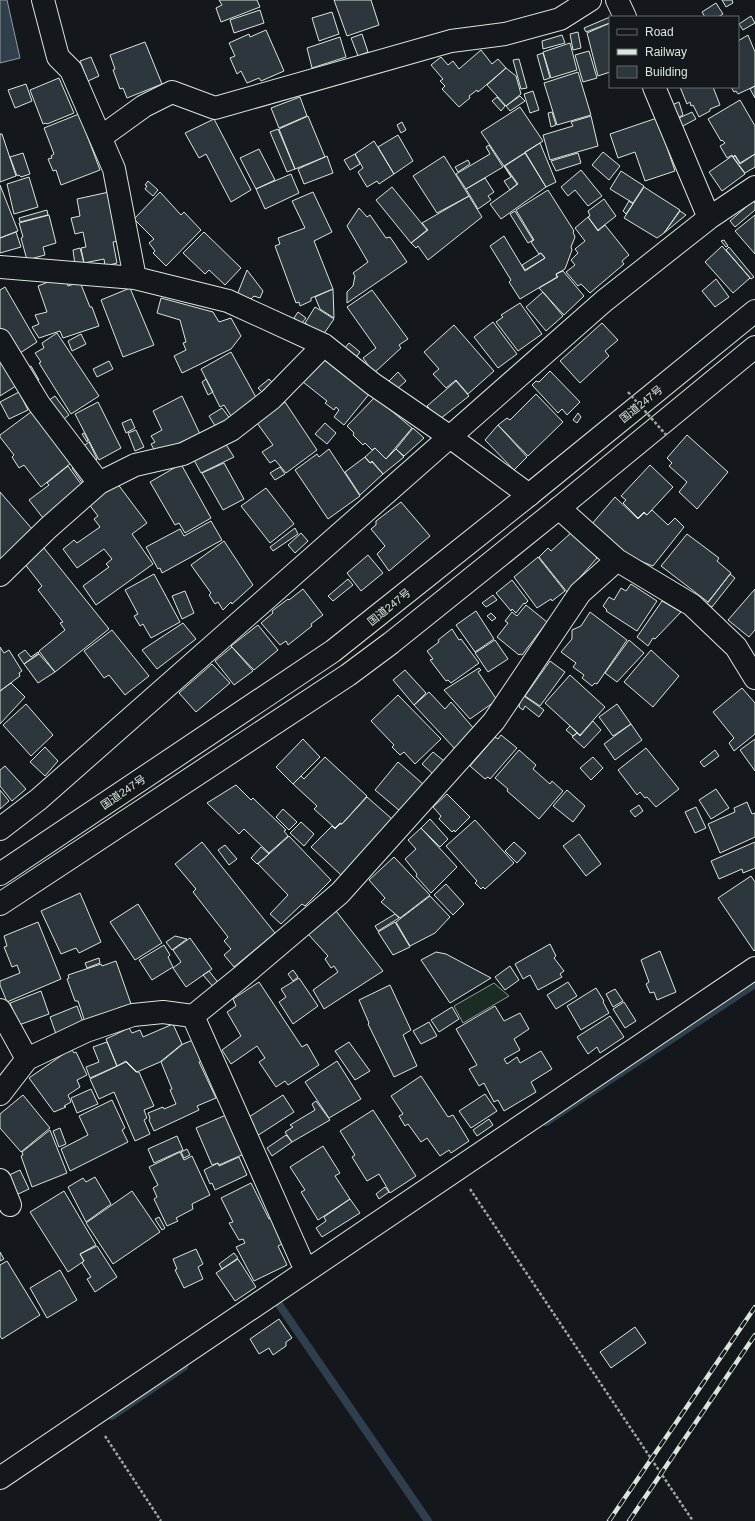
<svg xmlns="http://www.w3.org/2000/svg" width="755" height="1521" viewBox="0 0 755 1521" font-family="Arial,'Noto Sans JP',sans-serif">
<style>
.green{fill:#1a2d24;stroke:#939e99}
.water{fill:#2f3f4d;stroke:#939e99}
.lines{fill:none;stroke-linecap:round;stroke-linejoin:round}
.stream{stroke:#2f3f4d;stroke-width:8}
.building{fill:#2c363c;stroke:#d8e6dc}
.street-casing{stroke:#d8e6dc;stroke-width:24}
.highway-casing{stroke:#d8e6dc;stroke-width:24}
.path{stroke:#9da8a2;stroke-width:2.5;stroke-dasharray:3 2;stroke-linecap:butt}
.street{stroke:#14181c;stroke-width:22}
.highway{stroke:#14181c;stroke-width:22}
.rail-casing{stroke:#d8e6dc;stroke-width:4.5}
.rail{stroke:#14181c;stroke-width:3;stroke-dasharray:9;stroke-linecap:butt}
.path-bridge{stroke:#9da8a2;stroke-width:2.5;stroke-dasharray:3 2;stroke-linecap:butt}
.labels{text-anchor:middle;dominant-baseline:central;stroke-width:3;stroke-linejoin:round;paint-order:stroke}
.street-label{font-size:11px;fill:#d8e6dc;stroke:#14181c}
</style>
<rect width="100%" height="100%" fill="#14181c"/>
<path class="green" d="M494,983L509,996L463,1023L454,1006Z"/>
<path class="water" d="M0,0H7L20,58L0,63Z"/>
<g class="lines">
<path class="stream" d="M546,1122L755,984
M278,1303L428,1521
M112,1416L184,1367"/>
</g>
<path class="building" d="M219,0H257L260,7L221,22L216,8L222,5Z
M334,0H371L379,25L347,36Z
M722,0H732L733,3L726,7Z
M716,3L723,14L718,17H705L702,12Z
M260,10L264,23L234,33L230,20Z
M332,12L339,34L319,41L312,18Z
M751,16L755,23L743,30L739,24Z
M610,17V23L586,32L584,28Z
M610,23V72L598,76L587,33Z
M266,30L284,71L261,81L259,78L247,83L241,71L237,74L230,58L235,56L229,43L249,34L250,37Z
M578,32L581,48L573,50L570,34Z
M362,34L368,52L358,56L351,38Z
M562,35L565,43L543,49L542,41Z
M748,35L755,52V86L738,94L736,91L734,92L731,87H738V41Z
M340,37L346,57L312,68L307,48Z
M145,42L162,84L127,98L123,88L120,89L113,70L115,69L110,55Z
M570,43L577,70L551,78L543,52Z
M481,50L492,64L498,59L506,68L478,92L477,90L469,96L470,98L459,107L442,89L445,86L440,81L443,79L431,65L441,57L448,65L453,61L459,69Z
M589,51L597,78L583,82L575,55Z
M543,53L550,78L544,80L537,55Z
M91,57L99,76L88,81L80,61Z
M519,59L527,88L521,89L513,60Z
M506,68L516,76L521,94L506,106L487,85Z
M578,72L591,115L557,125L544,83Z
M59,78L74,113L47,124L46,123L43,124L30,90Z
M26,84L32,101L15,108L8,90Z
M755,86V98L750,89Z
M680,87H713L720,105L710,109V111L699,117L693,105L691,106L690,102L687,104Z
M533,91L539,110L530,113L524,94Z
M520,96L525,101L510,111L506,106Z
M300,97L307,116L279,128L271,108Z
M497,97L505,106L501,111L492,101Z
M740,100L755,126V154L740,163L735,155L733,157L732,155L727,158L720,146L725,143L722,140L721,141L708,119Z
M679,102L683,115L677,118L672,105Z
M520,107L543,141L504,166L481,132Z
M552,112L556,125L551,127L548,113Z
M692,112L696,119L681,127L677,119Z
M79,114L100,170L61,185L56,170L53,171L48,159L52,158L51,156L54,154L44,128Z
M308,116L325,157L295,169L279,129Z
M591,116L598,146L550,160L543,135L573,126L571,122Z
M657,118L675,171L645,181L635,152L618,158L610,134Z
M214,119L251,190L231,202L206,154L199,158L185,133Z
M402,122L406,130L401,133L397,125Z
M278,129L295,169L287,172L270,132Z
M0,134H2L16,176L0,182Z
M398,135L413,161L394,174L378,147Z
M374,141L394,174L379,184L377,181L367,187L358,172L363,168L355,154Z
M540,143L556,182L546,187L525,152Z
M489,145L503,167L466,189L456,174L490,154L486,147Z
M259,149L275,180L256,189L240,158Z
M603,152L620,166L609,180L592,165Z
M23,153L30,174L21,177L19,175L17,176L10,157Z
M525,153L546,187L501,219L490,204L518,184L505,166Z
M578,153L581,163L556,171L551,161Z
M355,154L360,164L350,170L344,160Z
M755,154V167L745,173L733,157L735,156L740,164Z
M327,156L333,173L304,184L298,169Z
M444,156L469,196L437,213L413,176Z
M732,156L745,174L722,191L709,172Z
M468,160L470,164L458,172L455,167Z
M504,166L517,184L510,190L504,181L511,177Z
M581,170L602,196L588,206L575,190L568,196L561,187Z
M621,171L644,186L633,203L610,189Z
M291,174L299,193L265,209L256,189Z
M29,177L38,207L14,214L7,184Z
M485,178L494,192L488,196L491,200L478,209L466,189Z
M148,181L158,190L153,196L145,189L147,186L145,185Z
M0,185L18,231L0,238Z
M392,187L427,230L411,243L376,200Z
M644,187L680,210L664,233L657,238L624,218Z
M548,190L574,231L573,232L575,237L571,247L572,250L565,269L556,274L557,277L520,299L509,282L511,280L490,246L504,236L525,271L545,258L541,253L539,254L531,242L534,240L516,210Z
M109,192L119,241L113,242L117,263L105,266L104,259L84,263L81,248L86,247L83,232L75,234L71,218L80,216L77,199Z
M160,192L181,215L184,212L201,230L166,266L153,253L155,251L149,243L154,239L134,219Z
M313,192L332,232L314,241L333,289L311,298V301L300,306L299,302L296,303L275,246L280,244L278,238L305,228L292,201Z
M469,196L482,217L428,260L418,246L416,248L411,243L428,230L422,223Z
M604,199L616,216L598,230L588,217L590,216L588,211Z
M629,201L633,204L626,214L623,211Z
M753,201L755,203V210L735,227L730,221Z
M359,208L367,217L370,215L386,238L390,237L407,262L347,303V292L353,286L355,276L353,273L368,262L347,226Z
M47,210L48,215L20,222L19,218Z
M515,211L533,240L528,243L510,214Z
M680,211L686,215L664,233Z
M49,215L56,243L43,247L45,255L27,260L21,238L23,237L19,223Z
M755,215V254L735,231Z
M588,217L598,231L605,225L629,255L622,261L624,264L590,293L581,284L578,286L566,272L575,265L571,260L578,253L575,249L585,241L575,228Z
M16,232L21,247L0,253V238Z
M204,232L241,268L225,285L209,270L205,274L183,253Z
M724,240L728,246L726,247L721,241Z
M722,246L750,278L733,293L705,262Z
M729,247L754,277L751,279L726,250Z
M80,248L84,263L75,265L73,250Z
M541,253L545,258L525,270L522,265Z
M247,270L263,291L260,298L254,296L251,299L237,295Z
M563,271L584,296L564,315L539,288L558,277L556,274Z
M58,278L59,283L66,281L68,286L80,282L90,307H92L99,326L63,338L60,331L39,338L32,327L39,324L35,315L47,312L38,286Z
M716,279L729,297L715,307L702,291Z
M5,287L37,342L17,355L0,328V290Z
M130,288L154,345L123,357L101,300Z
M333,289L334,318L320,309L315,297Z
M372,290L408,339L399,345L401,348L374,373L363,358L376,348L347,307Z
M543,292L563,316L546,331L526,307Z
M161,298L213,312L219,322L231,318L241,336L231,349L182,373L174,356L186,350L183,343L186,342L180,320L157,313Z
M520,303L542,334L518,351L496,322L503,317L501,315Z
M315,307L334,319L323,335L305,323Z
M298,312L306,318L301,324L294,318Z
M493,322L517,354L498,368L474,337Z
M602,323L618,340L605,351L609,356L580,383L560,361Z
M454,325L494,371L468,394L456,380L446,388L433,374L439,369L424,352Z
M57,333L99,396L71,414L39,363L41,362L35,353L44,348L42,343Z
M81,334L86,344L72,351L68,341Z
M349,343L360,352L354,360L343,350Z
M231,352L258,401L231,416L224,405L220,407L201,369Z
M0,353L19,384L0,396Z
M323,356L370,393L344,425L334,417L339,410L336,407L334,410L325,403L327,401L303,382Z
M109,361L113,369L97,377L93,369Z
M31,366L39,380L32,383L24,369Z
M550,371L580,402L567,415L562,409L558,413L532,385L536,381L539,382Z
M398,372L406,381L397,389L389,381Z
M206,379L213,392L208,395L202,382Z
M269,379L276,386L265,395L258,388Z
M456,381L469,396L440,419L428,412L429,408L427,406Z
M19,392L28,410L9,419L0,402Z
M536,394L563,422L528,456L498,425L507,418L510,420Z
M55,396L69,415L60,422L45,403Z
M182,396L200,434L156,453L151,444L155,442L151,436L162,430L153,411Z
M375,397L412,428L386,459L375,448L372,450L365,443L363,445L353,435L354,433L347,426Z
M98,402L121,448L99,460L75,414Z
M285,402L317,450L286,473L275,460L270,463L262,452L273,445L257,423Z
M222,408L231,420L217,429L209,416Z
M31,412L71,463L41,487L24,465L19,468L12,457L14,455L0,437V435Z
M578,413L581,417L577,423L573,420Z
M131,419L135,428L126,433L122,423Z
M325,423L336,433L327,444L315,434Z
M498,425L527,457L514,470L485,440Z
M413,428L424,438L404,456L396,449Z
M136,430L144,447L135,451L128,433Z
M84,433L88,440L87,442L82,434Z
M687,435L728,472L697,509L679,492L687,482L669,466L672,463L667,458Z
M89,442L97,459L92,463L80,449Z
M225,443L234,457L201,473L194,460Z
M375,448L386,459L396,449L404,457L383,474L372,461L370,463L365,457Z
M329,449L360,496L328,519L295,470L317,454L319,457Z
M365,457L370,463L372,462L383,474L360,495L345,472Z
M224,463L244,499L223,510L202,473Z
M181,464L211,518L185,533L179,523L175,525L150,482Z
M78,465L90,482L85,487L72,468Z
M650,465L673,487L647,515L644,512L638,518L623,503L626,500L621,496Z
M68,466L83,487L43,518L29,500L49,485L47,483Z
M280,467L285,474L275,480L270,473Z
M117,483L147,523L132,534L153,564L96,605L83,586L109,567L106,564L112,559L104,549L77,568L63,549L74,540L77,543L100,527L94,519L98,516L88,503Z
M266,488L294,524L270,543L241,506Z
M0,492L33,530L0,561Z
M615,497L638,519L644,513L647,515L652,510L668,525L675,518L684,527L653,566L640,561L639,562L625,555L591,525Z
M401,502L430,536L389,571L377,554L385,546L371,529L376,525V521Z
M211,521L222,540L162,573L160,568L158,569L146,547L180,529L184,536Z
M295,528L298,534L273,551L270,547Z
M572,532L597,558L567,592L539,557L548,548L551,551Z
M301,533L308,541L295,553L288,545Z
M687,534L719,558L717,561L731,573L708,602L661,566Z
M224,541L253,585L232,604L231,602L223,610L218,602L215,604L209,595L211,593L191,565Z
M44,548L109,629L55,672L39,651L65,630L60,623L63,622L38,590L42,586L24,563Z
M368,555L383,573L361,591L347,573Z
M538,557L565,591L552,601L551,599L537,608L514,577Z
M154,574L180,622L151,638L143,624L140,626L134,616L138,614L125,590Z
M730,574L735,578L712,607L707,604Z
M348,579L353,585L333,601L328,596Z
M512,580L528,601L525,604L524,603L516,613L512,609L511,611L496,593Z
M631,584L657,601L637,631L606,611L607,610L603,606L609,597L614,600L621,588L626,591Z
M303,589L323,615L311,624L312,626L288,645L286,641L280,645L261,623L273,613L272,611L288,599L289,600Z
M755,589V630L749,637L728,620Z
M185,591L194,613L182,619L172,596Z
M493,595L497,600L486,607L482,603Z
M662,601L681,612L655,639L653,638L648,646L637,637Z
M526,605L547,622L522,655L520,654L519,655L497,637L508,623L505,621L512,612L517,616Z
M476,611L494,639L475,652L456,625Z
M590,612L627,640L597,684L595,683L592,686L582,678L584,675L573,667L576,663L561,652L572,639V630L581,626Z
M491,613L496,618L492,621L487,616Z
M183,623L196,639L157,669L142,650Z
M258,625L278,650L254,670L231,646Z
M452,629L459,640L461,639L479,663L451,683L448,680L446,681L430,660L433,659L427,651L439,642L438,640Z
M112,630L149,676L125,695L109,675L104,678L84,651Z
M495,640L508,659L488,672L475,653Z
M629,640L644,653L617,682L605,673Z
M0,647L4,653L9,650L22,671L19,673L20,676L0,691Z
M232,647L253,671L234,685L215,661Z
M25,650L31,657L38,652L39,653L24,664L18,655Z
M651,650L679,676L653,707L624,682Z
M39,654L55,672L38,683L24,664Z
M550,661L565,672L540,706L525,696Z
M212,664L230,683L196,712L179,693Z
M479,668L481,670L478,672L497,700L470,719L444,690Z
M405,670L426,693L414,705L393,680Z
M570,675L605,707L580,735L545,703Z
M11,683L25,697L0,724V691Z
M742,688L755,703V734L734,751L729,743L734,738L713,712Z
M429,692L445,709L451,702L475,730L456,750L414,705Z
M524,693L526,694L524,696L544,710L539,717L525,706L523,710L519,707L521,697Z
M398,695L441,739L415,764L404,752L400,755L392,747L394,745L371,721Z
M26,704L53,735L31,756L3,725Z
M617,704L631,724L613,736L599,717Z
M593,721L601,730L584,748L572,737L577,733L580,736Z
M631,724L642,740L615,760L604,744Z
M570,726L577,733L573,736L566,730Z
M501,735L517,748L490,779L488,777L485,779L470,766L495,737L498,739Z
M303,739L320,757L293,784L276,767Z
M755,739V771L740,750Z
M45,747L58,761L45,776L30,762Z
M646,748L679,789L656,807L647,797L645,798L640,792L637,795L618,770Z
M519,750L536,765L533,769L550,784L552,781L563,791L539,819L507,791L508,789L495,778Z
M715,750L719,756L704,767L700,762Z
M433,752L444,761L433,774L422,764Z
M325,757L367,796L342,824L340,823L335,828L314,809L317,806L293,784L301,776L304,779Z
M593,757L603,768L591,780L580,768Z
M398,762L423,784L400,811L375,790Z
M5,766L26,789L12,801L0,786V770Z
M236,785L251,800L253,798L286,830L284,831L288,836L269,853L244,829L239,834L207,803Z
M716,789L729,808L711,819L699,800Z
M0,790L9,801L0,809Z
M567,790L585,806L573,822L553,806Z
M447,794L470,817L455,832L454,830L452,832L439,819L441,816L433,807Z
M367,797L392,819L341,875L311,847L332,826L335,829L340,824H342Z
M747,802L752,814L755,813V837L720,853L708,824L735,812L734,808Z
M639,805L643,811L635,817L630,811Z
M696,807L706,828L695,833L685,812Z
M283,809L297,822L289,830L276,817Z
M430,819L448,839L440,847L421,828Z
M475,820L514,863L485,889L483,887L481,889L475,883L477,881L446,846Z
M301,822L314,834L304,846L290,833Z
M421,828L457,867L431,893L416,876L417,874L405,859L416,849L408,840Z
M579,834L601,864L586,876L563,846Z
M289,836L331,880L305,906L302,904L281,924L270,914L288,895L258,864Z
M202,842L275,933L234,967L224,955L231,949L224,941L228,937L193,892L196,889L175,864Z
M514,842L526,853L517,863L505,851Z
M755,842V868L743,873L742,869L719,879L711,861Z
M225,845L237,859L229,865L218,850Z
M261,847L269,854L257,864L251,858Z
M394,857L430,895L400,918L381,902L385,898L369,880Z
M751,876L755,882V950L754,951L718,898Z
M446,884L464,904L453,915L434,895Z
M80,893L101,942L79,953L76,948L61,954L41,911Z
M430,896L450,917L435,933L410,946L396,922Z
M138,904L162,943L135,960L110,922Z
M336,911L383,971L324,1009L313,990L338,972L334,966L331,968L325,959L328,956L308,934Z
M395,914L399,918L378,931L375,926Z
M38,922L61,979L7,1002L0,985V981L20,973L17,965L12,967L4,947L7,946L4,936Z
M395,922L410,947L393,955L378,932Z
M175,936L187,939L172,950L166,942Z
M190,938L212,969L186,987L173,968L181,962L173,950Z
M550,944L556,956L554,958L564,971L560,974L562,977L538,990L530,975L523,979L515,964Z
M164,945L170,955L168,957L173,967L152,980L139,960Z
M660,951L676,992L657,1000L654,992L650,993L646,984L649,982L641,960Z
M436,952L446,954L491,978L450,1003L421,960Z
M99,958L100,963L87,968L85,963Z
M116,961L131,1004L118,1008L119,1010L85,1022L78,1001H75L67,979L69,978L68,975L101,964L102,966Z
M510,966L519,980L505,990L495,977Z
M293,970L298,977L293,981L288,974Z
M209,971L220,985L215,989L203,975Z
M299,978L318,1006L293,1024L279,1002L286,997L281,989Z
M259,982L302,1047L307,1044L319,1065L288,1085L285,1081L276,1087L259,1062L265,1058L257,1046L231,1064L222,1050L241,1036L227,1012L236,1006L233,999Z
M568,982L577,996L556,1009L547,995Z
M390,985L411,1030L403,1035L417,1066L394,1077L368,1024L369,1023L359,1000Z
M596,988L604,1001L603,1002L609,1013L581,1030L567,1006Z
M615,989L623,1001L613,1007L606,994Z
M41,991L49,1014L19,1025L10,1003Z
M624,1002L636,1021L625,1028L613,1009Z
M77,1006L83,1022L56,1034L50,1017Z
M495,1006L504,1021L520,1013L529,1029L514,1039L520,1050L504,1059L507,1064L517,1057L520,1063L541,1051L552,1069L531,1082L536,1092L504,1111L498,1100L494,1102L484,1083L479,1086L469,1069L477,1065L456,1029Z
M452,1007L459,1019L439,1032L431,1020Z
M610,1016L624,1037L600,1053L597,1047L588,1054L577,1037Z
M429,1022L437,1036L421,1044L413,1031Z
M173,1024L182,1044L160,1062L137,1072L126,1061L117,1066L106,1039L129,1028L132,1033L140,1030L143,1037Z
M193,1040L202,1061L199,1062L216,1098L197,1106L199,1110L154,1131L149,1120L150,1118L148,1113L163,1107L164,1109L176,1104L170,1090L172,1089L161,1062L183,1044Z
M107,1042L117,1066L90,1078L86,1067L99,1062L93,1047Z
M349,1042L370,1071L355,1080L335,1051Z
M72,1050L74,1053L76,1052L87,1075L77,1080L80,1087L68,1095L71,1102L64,1106L66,1107L54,1112L29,1078L68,1051L69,1052Z
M337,1061L361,1099L329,1118L305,1082Z
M126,1062L136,1072H139L154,1106L144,1110L147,1118L144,1120L150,1134L135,1141L114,1092L99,1099L90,1079Z
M421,1076L448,1117L453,1115L469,1141L451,1153L449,1150L440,1156L427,1138L421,1142L408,1124L405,1126L399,1116L403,1114L391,1096Z
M91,1089L98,1104L77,1113L71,1098Z
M485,1094L497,1111L471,1128L459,1111Z
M23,1095L50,1128L21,1152L0,1128V1114Z
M283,1095L294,1112L257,1136L252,1127L254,1125L249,1117Z
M112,1100L125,1128L122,1130L128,1142L70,1171L61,1149L88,1135L79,1116Z
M316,1101L330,1120L292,1142L285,1132L293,1127L290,1125L315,1110L312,1104Z
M373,1110L416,1176L390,1193L379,1174L367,1181L352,1157L355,1155L340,1131Z
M226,1115L244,1154L219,1165L218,1163L212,1165L196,1128Z
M489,1119L493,1125L477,1136L473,1130Z
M60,1128L66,1144L59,1147L53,1131Z
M50,1130L67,1173L32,1187L21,1156L23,1155L22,1152Z
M286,1135L292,1142L272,1156L267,1148Z
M177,1136L183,1150L154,1163L148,1149Z
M323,1146L340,1173L335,1176L350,1199L318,1220L301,1192L305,1190L290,1167Z
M187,1149L190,1155L184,1158L181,1152Z
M180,1152L184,1160L192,1156L210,1195L192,1204L193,1209L176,1218L178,1221L167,1226L154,1199L157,1197L153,1188L158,1185L149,1167Z
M239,1157L247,1175L215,1190L212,1183L210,1184L204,1170L218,1163L219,1166Z
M20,1170L29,1189L16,1195L7,1176Z
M95,1177L111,1204L86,1222L68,1187L83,1178L86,1182Z
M251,1183L269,1219L272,1217L284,1243L278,1246L287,1265L254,1281L236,1247L245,1243L243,1239L239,1240L229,1223L233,1222L221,1198Z
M385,1187L389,1192L379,1199L376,1194Z
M64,1191L96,1245L80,1254L84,1261L68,1272L30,1212Z
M132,1191L160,1232L113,1264L86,1223Z
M350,1199L360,1213L322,1237L316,1228L326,1221L324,1217Z
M159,1217L165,1228L162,1230L155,1219Z
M97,1246L117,1277L95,1292L87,1279L91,1277L82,1263L84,1261L80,1254Z
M196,1249L203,1264L198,1267L203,1279L184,1288L175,1270L177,1269L173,1259Z
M0,1252L4,1259L0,1261Z
M234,1253L238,1258L222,1269L219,1264Z
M238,1259L256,1287L235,1301L216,1273Z
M7,1261L40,1315L2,1339L0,1336V1265Z
M60,1270L77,1300L47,1318L30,1288Z
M279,1319L292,1338L286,1342V1346L273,1355L269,1348L259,1354L250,1339Z
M635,1327L646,1343L611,1368L600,1352Z"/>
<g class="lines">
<g class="street-casing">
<path id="street" d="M43,0L58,57L71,70L114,169L135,278
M617,0L625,17
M654,87L709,218
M101,137L144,106L172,92L215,108L451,41L505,34L560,19L590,0
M0,267L135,278L228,301L324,345L373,384L450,437L529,495
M0,340L39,404L99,483
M559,508L617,560L692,605L736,647L755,678
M0,575L48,528L99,483L135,465L183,454L231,430L271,399L324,345
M0,829L39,799L604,301L709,218L755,187
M0,1010L27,1059L86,1031L133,1015L163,1012L193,1016L241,977L340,893L494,721L580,593L617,560
M193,1016L306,1271
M0,1094L27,1059
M0,1180L10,1205
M0,1478L755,968"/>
</g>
<g class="highway-casing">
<path id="highway" d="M0,874L333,651L529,495L755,311
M0,904L348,675L391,643L559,508L755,347"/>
</g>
<path class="path" d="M470,1189L693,1521
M105,1436L161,1521"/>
<use href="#street" class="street"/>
<use href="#highway" class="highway"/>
<g class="rail-casing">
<path id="rail" d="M609,1521L755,1307
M629,1521L755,1335"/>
</g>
<use href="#rail" class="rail"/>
<path class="path-bridge" d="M628,392L668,437"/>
</g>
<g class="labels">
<g class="street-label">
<text transform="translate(641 404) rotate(-39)">国道247号</text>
<text transform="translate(389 607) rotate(-39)">国道247号</text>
<text transform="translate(123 792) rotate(-34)">国道247号</text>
</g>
</g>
<rect x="609" y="16" width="130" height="72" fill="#14181c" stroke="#626a69"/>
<rect x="617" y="29" width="20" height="6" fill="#14181c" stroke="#626a69"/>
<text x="645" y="36" font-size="12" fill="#d8e6dc">Road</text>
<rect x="617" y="49" width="20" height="6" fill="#d8e6dc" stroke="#626a69"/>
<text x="645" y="56" font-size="12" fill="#d8e6dc">Railway</text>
<rect x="617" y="66" width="20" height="12" fill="#2c363c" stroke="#626a69"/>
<text x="645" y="76" font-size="12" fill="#d8e6dc">Building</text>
</svg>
